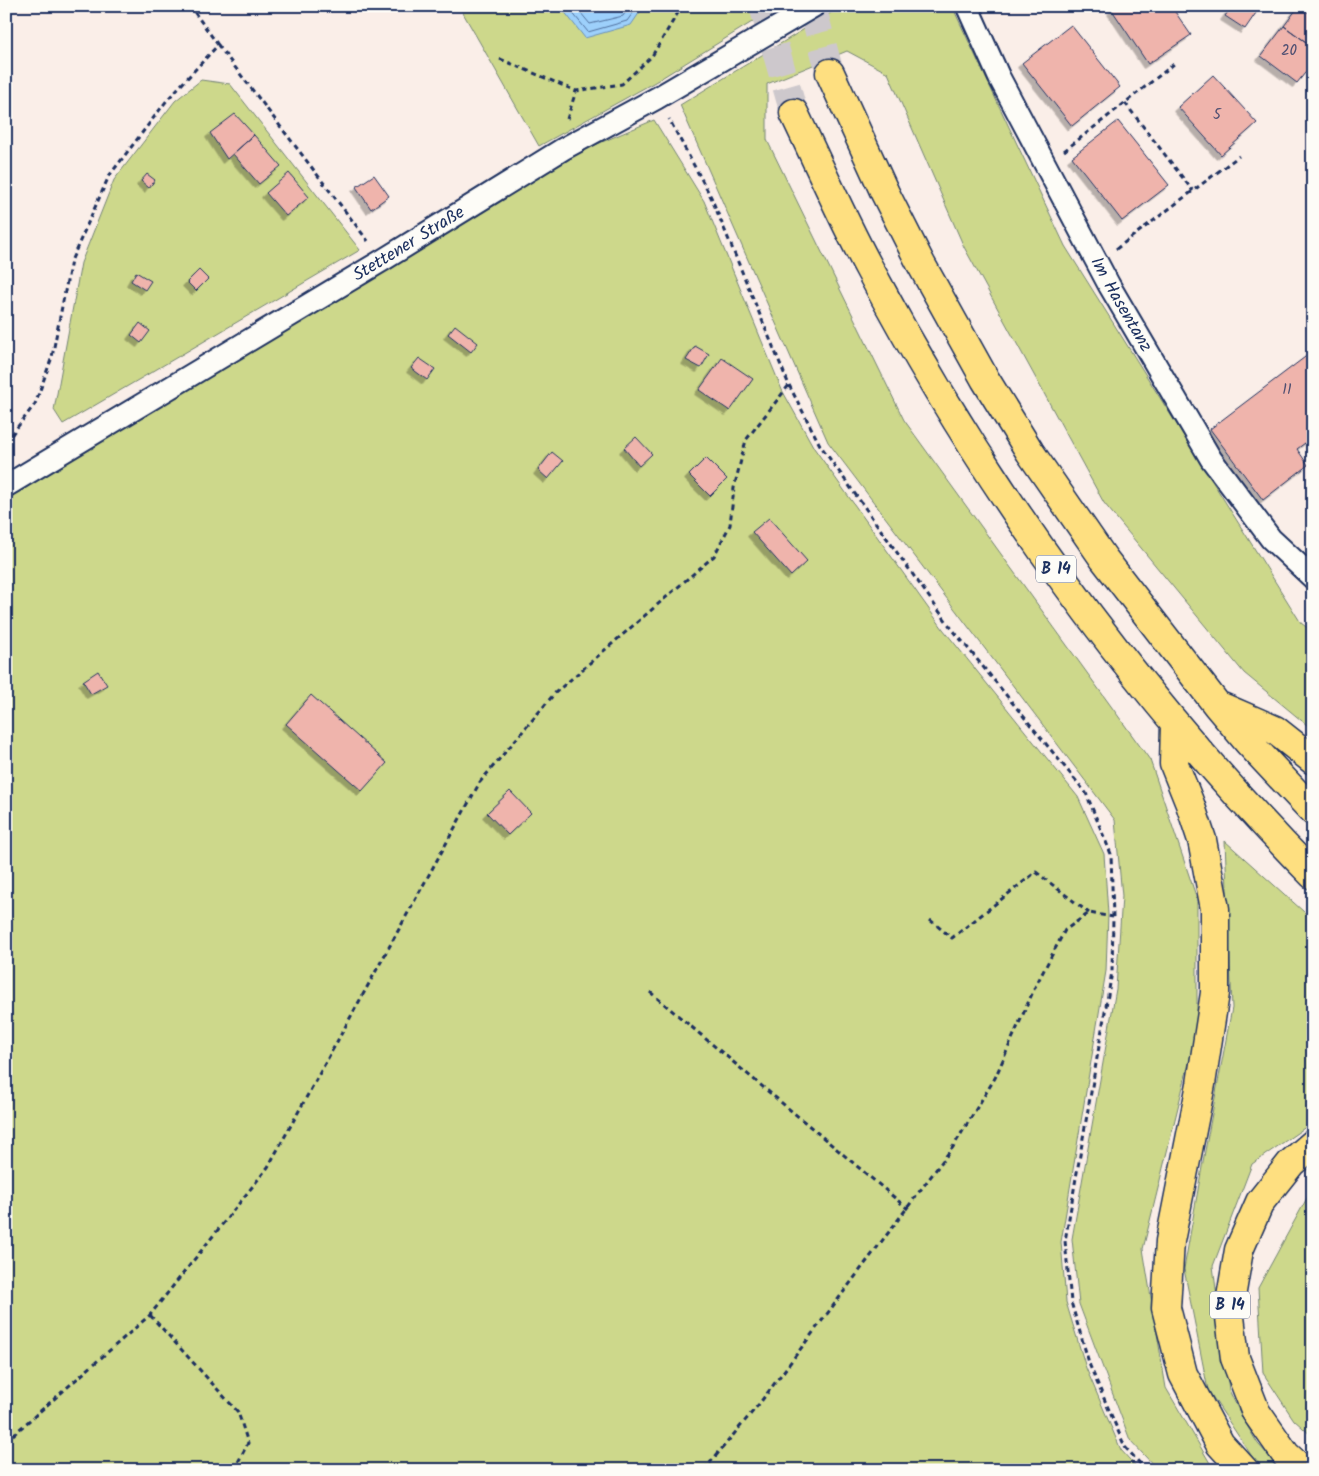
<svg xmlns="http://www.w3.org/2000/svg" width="1319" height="1476" viewBox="0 0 1319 1476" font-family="Kalam,sans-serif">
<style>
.green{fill:#cdd88b;stroke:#748474}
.water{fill:#9dd0fb;stroke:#6990bc}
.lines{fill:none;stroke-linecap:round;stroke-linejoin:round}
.shore{stroke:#4f6f9d;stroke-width:1}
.building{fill:#efb4ac;stroke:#1b2f5e;filter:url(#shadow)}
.highway-tunnel{stroke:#cdc8cc;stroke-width:28;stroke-dasharray:28 14;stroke-linecap:butt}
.street-casing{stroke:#1b2f5e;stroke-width:25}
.highway-casing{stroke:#1b2f5e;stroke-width:31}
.path{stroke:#1b2f5e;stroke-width:3;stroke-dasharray:5 4;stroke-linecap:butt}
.street{stroke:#fdfcf7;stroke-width:21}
.highway{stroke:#fedf80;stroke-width:28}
.labels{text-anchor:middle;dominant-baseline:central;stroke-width:4.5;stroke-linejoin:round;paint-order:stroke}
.number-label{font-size:15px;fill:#505072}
.shield{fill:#fdfcf7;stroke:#5f6c8c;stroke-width:1}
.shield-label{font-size:16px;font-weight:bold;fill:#1b2f5e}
.street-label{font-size:18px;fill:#1b2f5e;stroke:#fdfcf7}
</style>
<defs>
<filter id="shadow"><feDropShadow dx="-4.5" dy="4.5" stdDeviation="0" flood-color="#0004"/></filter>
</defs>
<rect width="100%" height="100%" fill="#faeee8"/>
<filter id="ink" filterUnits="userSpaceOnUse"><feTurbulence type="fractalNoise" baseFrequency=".02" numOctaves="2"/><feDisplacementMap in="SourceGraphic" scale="10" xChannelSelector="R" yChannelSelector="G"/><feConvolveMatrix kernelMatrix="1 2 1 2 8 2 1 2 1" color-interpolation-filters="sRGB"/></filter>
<g filter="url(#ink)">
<path class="green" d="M459,6H778L655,82L539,146Z
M842,6H952L1065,246L1301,623L1313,632V730L1244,673L1104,503L964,247L888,73L847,51L767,84V140L904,420L1150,760L1197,899V1030L1143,1249L1166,1388L1214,1470H1158L1130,1440L1079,1304L1072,1239L1116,989L1122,896L1115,820L828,442L680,105Z
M201,80L230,84L360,250L63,424L54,410L81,263L114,180L175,101Z
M654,120L704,201L782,390L814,448L943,629L1078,797L1104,854L1108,914L1106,971L1061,1242L1066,1302L1086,1368L1121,1450L1139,1470H6V494L562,159Z
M1225,841L1313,920V1122L1252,1164L1213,1266L1229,1390L1243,1419L1258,1444L1282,1470H1266L1253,1458L1208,1390L1184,1269L1202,1167L1232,1008Z
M1313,1187V1437L1294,1420L1263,1373L1258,1288Z"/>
<path class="water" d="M560,6H644L631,25L585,38Z"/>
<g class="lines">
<path class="shore" d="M567,6L588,32L627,21L638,6
M575,6L590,24L623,16L630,6"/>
</g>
<path class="building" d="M1118,6H1171L1191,35L1148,64L1112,10Z
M1232,6H1252L1258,10L1245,29L1225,16Z
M1299,6L1313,16V47L1284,26Z
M1300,6H1313V16Z
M1071,25L1120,87L1072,126L1022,63Z
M1284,26L1313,47V63L1297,83L1261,56Z
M1213,75L1257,123L1221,155L1178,107Z
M235,114L254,135L227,159L210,133Z
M1118,121L1169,185L1122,221L1072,157Z
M254,135L281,166L259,184L233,154Z
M289,173L309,197L286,216L266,193Z
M147,174L155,180L149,188L141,181Z
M374,175L389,196L371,209L356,187Z
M199,270L208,279L196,291L187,282Z
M136,272L151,281L145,290L131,281Z
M140,323L150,331L141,343L131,335Z
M455,325L478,343L471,352L448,334Z
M695,346L709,354L701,368L686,360Z
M1313,351V437L1297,449L1308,465L1263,500L1210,429Z
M419,358L435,369L427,380L411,368Z
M722,358L753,379L730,411L699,390Z
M636,437L652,454L639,466L624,448Z
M552,452L563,461L548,479L538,470Z
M706,458L727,479L710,496L689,475Z
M769,518L807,561L791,576L752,532Z
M98,671L107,685L91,694L83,681Z
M311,695L387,763L362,791L286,724Z
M510,791L531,813L508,835L487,813Z"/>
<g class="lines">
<path class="highway-tunnel" d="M763,6L794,113
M812,6L830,73"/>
<g class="street-casing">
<g id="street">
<path id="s1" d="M967,6L999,77L1109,285L1211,459L1271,539L1313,578"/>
<path id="s2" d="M6,486L383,260L563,149L657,98L814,6"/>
</g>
</g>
<g class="highway-casing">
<path id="highway" d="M830,73L885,193L921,264L985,379L1030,452L1104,559L1217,705L1249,743L1313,811
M794,113C819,165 842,218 869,268C987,490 1137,696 1313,875
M1222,707L1275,730L1313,760
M1175,724L1174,764L1190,804L1202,840L1215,909V993L1201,1084L1170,1241L1166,1308L1183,1374L1220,1444L1244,1470
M1303,1470L1286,1455L1256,1412L1235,1358L1229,1309L1239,1250L1260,1202L1291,1163L1313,1144"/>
</g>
<path class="path" d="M218,45L368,241
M500,59L576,91L622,84L652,56L682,6
M1125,103L1193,191
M567,119L576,91
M1064,151L1174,64
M1116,249L1239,156
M789,385L820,445L949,625L1086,793L1111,854L1113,917L1112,972L1065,1241L1071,1302L1090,1366L1125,1447L1146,1470
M6,442L35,404L52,357L71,261L109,176L168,99L218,45L190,6
M930,920L952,938L1036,872L1089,913
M650,992L908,1209
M150,1315L238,1412L248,1443L234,1470
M6,1441L150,1315L268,1167L480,782L555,693L714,556L730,525L734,488L746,440L789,385L711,197L669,119
M704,1470L759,1404L953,1147L995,1078L1035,987L1065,930L1089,913L1113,917"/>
<use href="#street" class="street"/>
<use href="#highway" class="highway"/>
</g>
</g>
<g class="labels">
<g class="number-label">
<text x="1289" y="51">20</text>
<text x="1217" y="115">5</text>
<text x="1287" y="390">11</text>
</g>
<g class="shield">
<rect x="1036" y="555.5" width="40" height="27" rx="4"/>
<rect x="1210" y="1291.5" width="40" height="27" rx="4"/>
</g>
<g class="shield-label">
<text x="1056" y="569">B 14</text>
<text x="1230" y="1305">B 14</text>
</g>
<g class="street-label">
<text stroke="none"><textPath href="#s2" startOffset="470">Stettener Straße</textPath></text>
<text stroke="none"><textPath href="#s1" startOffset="336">Im Hasentanz</textPath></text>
</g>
</g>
<rect width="1319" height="1476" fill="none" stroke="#fdfcf7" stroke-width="25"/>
<rect x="12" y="12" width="1294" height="1451" fill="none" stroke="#1b2f5e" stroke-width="2" filter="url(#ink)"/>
</svg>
